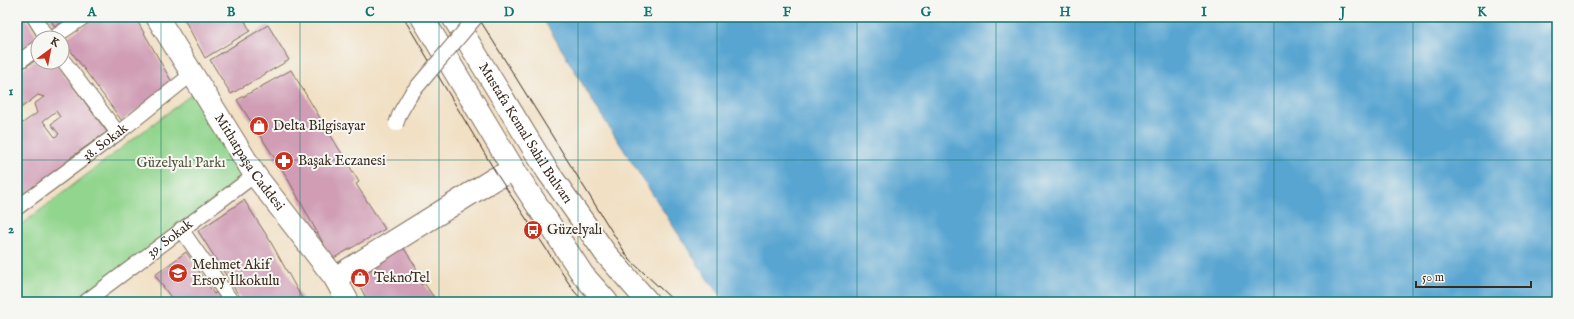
<svg xmlns="http://www.w3.org/2000/svg" width="1574" height="319" viewBox="0 0 1574 319" font-family="'IM FELL English',serif">
<style>
.green{fill:#92d58e;stroke:#668056}
.water{fill:#58a5d1;stroke:#4a6878}
.building{fill:#d09db5;fill-rule:evenodd}
.lines{fill:none;stroke-linecap:round;stroke-linejoin:round}
.street-casing{stroke:#7b6a58;stroke-width:16}
.primary-casing{stroke:#7b6a58;stroke-width:24}
.street{stroke:#fff;stroke-width:14}
.primary{stroke:#fff;stroke-width:22}
.tram{stroke:#3b2a1e;stroke-width:1}
.street-bridge-casing{stroke:#7b6a58;stroke-width:16;stroke-linecap:butt}
.street-bridge{stroke:#fff;stroke-width:14}
.grid{fill:none;stroke:#0f766e;stroke-width:1;stroke-opacity:0.55}
.labels{text-anchor:middle;dominant-baseline:central;stroke-width:4;stroke-linejoin:round;paint-order:stroke}
.poi-label{font-size:14px;fill:#3b2a1e;stroke:#f6f6f2;text-anchor:start}
.street-label{font-size:14px;fill:#3b2a1e;stroke:#f6f6f2}
.park-label{font-size:14px;fill:#51553a;stroke:#f6f6f2}
.neatline{fill:none;stroke:#0f766e;stroke-width:1.5}
.grid-label{font-size:13px;text-anchor:middle;font-weight:bold;fill:#0f766e}
</style>
<rect width="100%" height="100%" fill="#f6f6f2"/>
<filter id="ink" filterUnits="userSpaceOnUse"><feTurbulence type="fractalNoise" baseFrequency=".025" numOctaves="2"/><feDisplacementMap in="SourceGraphic" scale="8" xChannelSelector="R" yChannelSelector="G"/><feConvolveMatrix kernelMatrix="1 2 1 2 8 2 1 2 1" color-interpolation-filters="sRGB"/></filter>
<filter id="wash" filterUnits="userSpaceOnUse"><feTurbulence type="fractalNoise" baseFrequency=".012" numOctaves="4" result="noise"/><feDisplacementMap in="SourceGraphic" scale="16" xChannelSelector="R" yChannelSelector="G"/><feGaussianBlur stdDeviation="0.9" result="paint"/><feColorMatrix in="noise" values="0 0 0 0 0 0 0 0 0 0 0 0 0 0 0 0 0 1.4 0 .05"/><feComposite in="paint" operator="in"/></filter>
<g filter="url(#wash)">
<rect width="100%" height="100%" fill="#f1e0c4"/>
<path class="green" d="M196,91L248,175L79,302H17V228Z"/>
<path class="water" d="M542,17H1557V302H727L708,280L600,113Z"/>
<g id="blocks">
<path class="building" d="M17,17H25L38,38V43L17,57Z
M49,17H69L55,27Z
M96,17H135L173,84L122,121L63,40Z
M183,17H243L250,31L205,58Z
M268,25L289,60L231,94L210,60Z
M38,59V62H55L107,132L71,157L70,162L17,201V148L22,145L17,139V127L37,113L34,104L44,97L38,95L17,111V72ZM56,111L60,117L51,124L59,134L55,137L43,121Z
M291,70L359,182L356,184L385,229L332,259L285,174L237,100Z
M244,200L269,239L304,302H243L198,231Z
M399,241L416,267V273L421,285L424,283L437,302H369L366,298L351,269Z
M186,252L214,294L219,291L226,302H174L155,275Z"/>
</g>
</g>
<g filter="url(#ink)">
<use href="#blocks" fill-opacity="0" stroke="#7b6a58" stroke-width="1"/>
<g class="lines">
<g class="street-casing">
<g id="street">
<path d="M34,17L47,38"/>
<path d="M53,38L84,17"/>
<path d="M62,59L118,133"/>
<path d="M17,63L38,48"/>
<path id="s1" d="M17,208L118,133L192,74"/>
<path d="M181,229L232,302"/>
<path id="s2" d="M85,302L255,175"/>
</g>
</g>
<g class="primary-casing">
<g id="primary">
<path id="s3" d="M157,17L255,175L335,278L348,302"/>
<path d="M422,17L514,170L583,275L607,302"/>
<path id="s4" d="M453,17L548,172L606,254L648,302"/>
<path d="M335,278L494,179L514,170"/>
</g>
</g>
<use href="#street" class="street"/>
<use href="#primary" class="primary"/>
<path class="tram" d="M403,17L498,176L574,291L584,302
M478,17L629,259L675,302"/>
<g class="street-bridge-casing">
<path id="street-bridge" d="M396,124L400,113L411,94L476,17"/>
</g>
<use href="#street-bridge" class="street-bridge"/>
</g>
</g>
<path class="grid" d="M161,17V302M300,17V302M439,17V302M578,17V302M717,17V302M857,17V302M996,17V302M1135,17V302M1274,17V302M1413,17V302M17,160H1557"/>
<defs>
<g id="shop-disc" transform="scale(1)"><circle r="9.5" fill="#c8321e" stroke="#f6f6f2"/><path d="M-5-2.5h2.3a2.7 3.5 0 0 1 5.4 0H5L5.5 6h-11ZM-1.5-2.5h3a1.5 2.3 0 0 0-3 0Z" fill="#fff"/></g>
<g id="pharmacy-disc" transform="scale(1)"><circle r="9.5" fill="#c8321e" stroke="#f6f6f2"/><path d="M-2-6h4v4h4v4h-4v4h-4v-4h-4v-4h4Z" fill="#fff"/></g>
<g id="bus-disc" transform="scale(1)"><circle r="9.5" fill="#c8321e" stroke="#f6f6f2"/><path d="M-5-6H5V4H4V6H2V4H-2V6H-4V4H-5ZM-3.5-4V0h7V-4ZM-3.5 1.2v1.5H-2V1.2ZM2 1.2v1.5H3.5V1.2Z" fill="#fff"/></g>
<g id="school-disc" transform="scale(1)"><circle r="9.5" fill="#c8321e" stroke="#f6f6f2"/><path d="M0-5L7-2L0 1L-7-2ZM-4 1L0 2.5L4 1V4Q0 6-4 4Z" fill="#fff"/></g>
</defs>
<g fill-rule="evenodd">
<use href="#shop-disc" x="259" y="126"/>
<use href="#pharmacy-disc" x="284" y="161"/>
<use href="#bus-disc" x="533" y="230"/>
<use href="#school-disc" x="178" y="273"/>
<use href="#shop-disc" x="360" y="278"/>
</g>
<g class="labels">
<g class="poi-label">
<text x="273" y="126">Delta Bilgisayar</text>
<text x="298" y="161">Başak Eczanesi</text>
<text x="547" y="230">Güzelyalı</text>
<text x="192" y="265">Mehmet Akif<tspan x="192" dy="16">Ersoy İlkokulu</tspan></text>
<text x="374" y="278">TeknoTel</text>
</g>
<g class="street-label">
<text stroke="none"><textPath href="#s4" startOffset="137">Mustafa Kemal Sahil Bulvarı</textPath></text>
<text stroke="none"><textPath href="#s1" startOffset="110">38. Sokak</textPath></text>
<text stroke="none"><textPath href="#s3" startOffset="172">Mithatpaşa Caddesi</textPath></text>
<text stroke="none"><textPath href="#s2" startOffset="106">39. Sokak</textPath></text>
</g>
<g class="park-label">
<text x="181" y="163">Güzelyalı Parkı</text>
</g>
</g>
<rect width="1574" height="319" fill="none" stroke="#f6f6f2" stroke-width="44"/>
<g transform="translate(50 50) rotate(32)"><circle r="19" fill="#f6f6f2" stroke="#aba49d"/>
<path d="M0-3L7 15L0 10L-7 15Z" fill="#c8321e"/>
<text y="-6" font-size="11" font-weight="bold" text-anchor="middle" fill="#3b2a1e">K</text>
</g>
<path d="M1416 281v6h115v-6" fill="none" stroke="#3b2a1e" stroke-width="2"/>
<text x="1422" y="281" font-size="12" fill="#3b2a1e" stroke="#f6f6f2" stroke-width="3" paint-order="stroke">50 m</text>
<rect x="22" y="22" width="1530" height="275" class="neatline"/>
<g class="grid-label">
<text x="92" y="16">A</text>
<text x="231" y="16">B</text>
<text x="370" y="16">C</text>
<text x="509" y="16">D</text>
<text x="648" y="16">E</text>
<text x="787" y="16">F</text>
<text x="926" y="16">G</text>
<text x="1065" y="16">H</text>
<text x="1204" y="16">I</text>
<text x="1343" y="16">J</text>
<text x="1482" y="16">K</text>
<text x="11" y="95">1</text>
<text x="11" y="233">2</text>
</g>
</svg>
